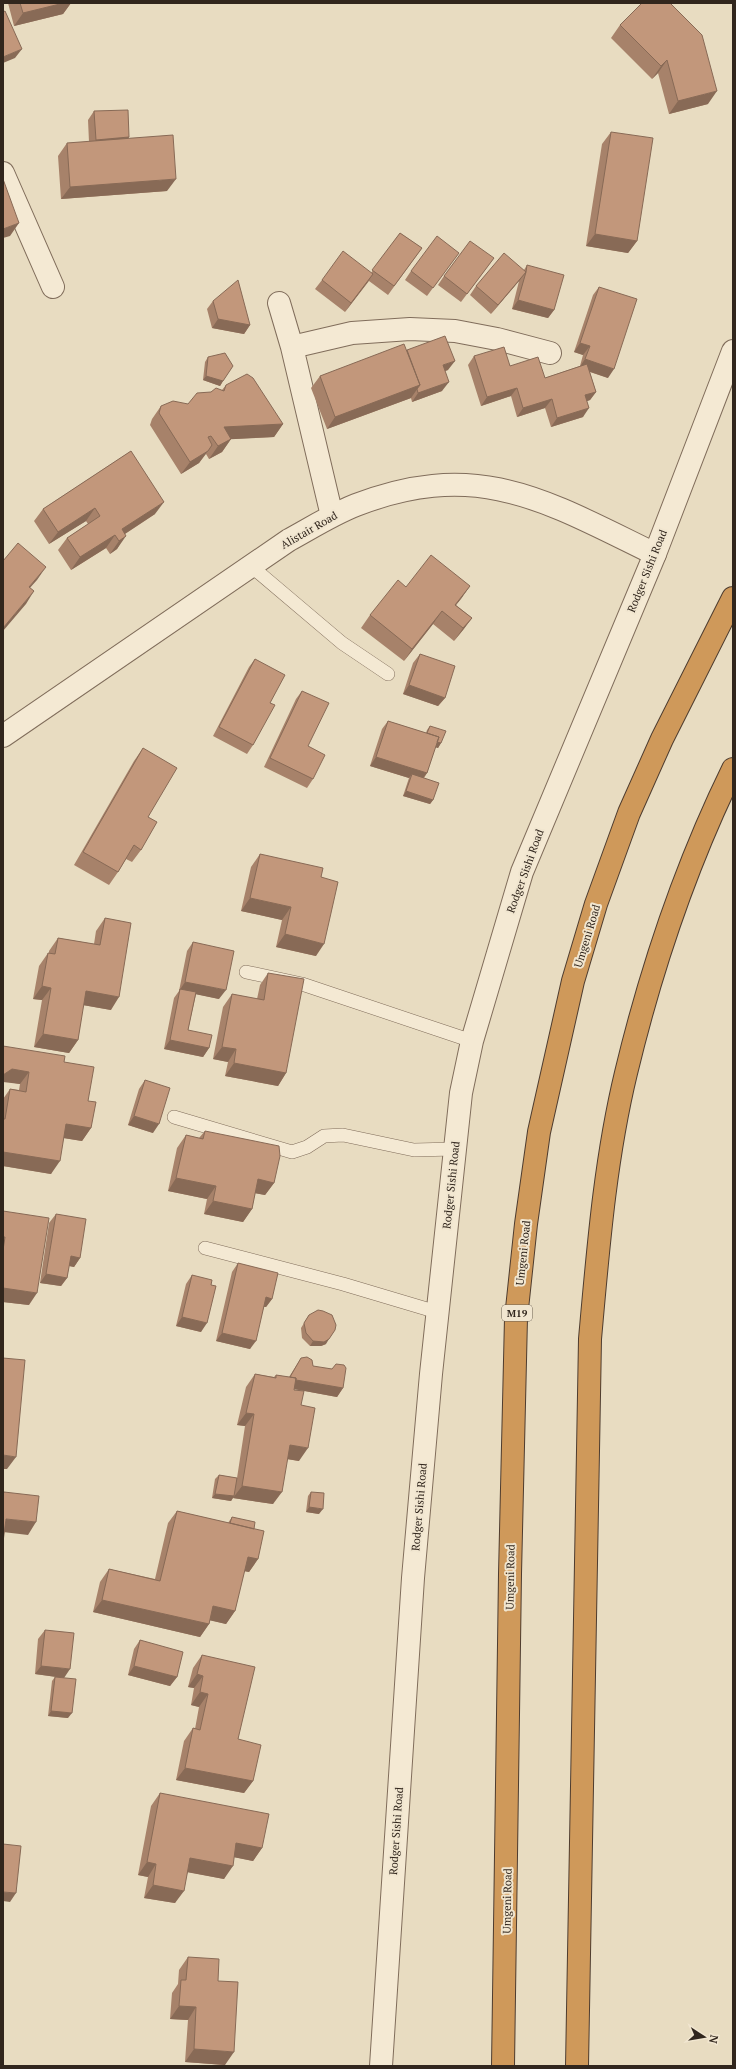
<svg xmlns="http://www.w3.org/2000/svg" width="736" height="2069" viewBox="0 0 736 2069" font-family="'PT Serif',serif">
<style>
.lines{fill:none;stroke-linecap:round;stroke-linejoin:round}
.service-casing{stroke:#806d5b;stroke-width:14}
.minor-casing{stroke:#806d5b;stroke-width:24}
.tertiary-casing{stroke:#806d5b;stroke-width:24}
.motorway-casing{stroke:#4e3c2f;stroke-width:24}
.service{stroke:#f4e9d3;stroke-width:13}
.minor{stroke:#f4e9d3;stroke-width:22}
.tertiary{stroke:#f4e9d3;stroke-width:22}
.motorway{stroke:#cf995a;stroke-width:22}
.wall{fill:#a7826a}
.shaded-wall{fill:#886a56}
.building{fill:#c2977b;stroke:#886a56}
.labels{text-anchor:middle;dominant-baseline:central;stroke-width:4;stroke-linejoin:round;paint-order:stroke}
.shield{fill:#f1e6d0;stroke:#6b6053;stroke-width:1}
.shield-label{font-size:10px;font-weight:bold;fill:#31261d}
.street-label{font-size:11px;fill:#31261d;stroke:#f1e6d0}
</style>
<rect width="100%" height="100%" fill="#e8dcc1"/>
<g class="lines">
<g class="service-casing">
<path id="service" d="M251,566L342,643L388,674
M246,972L302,984L472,1041
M174,1117L292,1152L307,1147L324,1136L343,1135L414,1150L454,1149
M205,1248L343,1284L437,1312"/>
</g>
<g class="minor-casing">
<path id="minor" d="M3,173L53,287
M279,303L292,347L332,516
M292,347L352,333L410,329L455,331L497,339L550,353
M3,736L289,540C311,528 333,514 356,505C479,458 546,501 655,554"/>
</g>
<g class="tertiary-casing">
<path id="tertiary" d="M381,2066L413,1578L431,1374L461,1093L472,1041L522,872L655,554L733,351"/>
</g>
<g class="motorway-casing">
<path id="motorway" d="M503,2066L510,1574L516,1318L526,1224L539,1132L573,981L596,904L629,813L662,739L733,598
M577,2066L590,1339C598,1250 605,1160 626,1073C651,969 686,865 733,769"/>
</g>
<use href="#service" class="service"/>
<use href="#minor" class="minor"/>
<use href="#tertiary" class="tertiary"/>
<use href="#motorway" class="motorway"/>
</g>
<path class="wall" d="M8,3H71L63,14L14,26Z
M642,3L708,104L669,114L658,73L652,79L611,38L620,25Z
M94,111L129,137L128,139L167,191L61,199L58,156L67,143L89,142L88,120Z
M611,132L637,241L628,253L586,246L602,144Z
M400,233L422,248L388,295L369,281L345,312L315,289L322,280L371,273Z
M494,258L461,302L438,285L444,276Z
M452,262L427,296L405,280L411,271Z
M527,265L554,310L548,318L512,309L519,281L491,314L470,295L476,286L524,270Z
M599,287L608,378L590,372L596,392L590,400L587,401L583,417L551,427L545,408L517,417L511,396L481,406L468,365L474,356L545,378L580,366L583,355L574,352L593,295Z
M213,301L250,325L244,334L212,328L207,309Z
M407,350L448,370L445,371L442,391L412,402L411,398L327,429L311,388L320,376Z
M208,357L223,381L220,386L203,380L205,362Z
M226,385L283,424L274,437L231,439L222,452L209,459L206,454L199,463L181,474L150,425L152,419L161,406L188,404L211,392L222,390Z
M131,451L155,514L125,534L117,549L110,554L106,548L71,570L58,550L67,538L88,524L86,521L49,544L34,521L43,509Z
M470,586L456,605L472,618L463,630L454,641L433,624L404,661L361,628L370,615L406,587Z
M420,654L445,698L438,706L403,694L413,663Z
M255,659L270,703L253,745L247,754L213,736L249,667Z
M302,691L308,746L313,779L307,788L264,767L296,699Z
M388,721L426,733L427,730L430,726L441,743L438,748L435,747L427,773L424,778L433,800L430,804L403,796L409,778L370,766L382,729Z
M143,748L148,817L141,850L132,862L126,859L118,872L109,885L74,865L134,761Z
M260,854L321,877L316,956L276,947L282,920L241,911L251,867Z
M105,918L111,1010L83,1005L78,1040L69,1053L34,1047L42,1000L33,999L39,966L48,953H49V951L58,938L94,944L96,931Z
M193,942L219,999L196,994L188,1030L209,1048L203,1057L164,1049L174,998L179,991L187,951Z
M268,973L286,1073L278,1086L225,1076L228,1062L213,1059L223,1007L232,994L257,999L260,985Z
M3,1046L64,1062L88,1101L91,1128L82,1141L64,1138L51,1174L3,1166V1099L10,1089L19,1090L20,1084L3,1081Z
M145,1080L153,1133L128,1125L139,1089Z
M205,1131L274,1183L265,1195L255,1193L252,1209L243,1222L204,1214L207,1199L168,1191L177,1148L186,1135L199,1138Z
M3,1211L29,1305L3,1302Z
M56,1214L80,1258L74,1267L69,1266L67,1278L61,1286L40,1283L49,1223Z
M238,1263L272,1299L266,1307H264L250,1349L216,1341L232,1272Z
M192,1275L211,1285L201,1332L176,1326L186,1284Z
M309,1315L326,1344L321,1346H310L302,1338L301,1328Z
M301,1358L343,1388L337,1397L294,1389L301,1405L299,1461L287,1459L273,1504L233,1498L231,1501L212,1498L215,1479L219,1475L237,1478L245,1426L237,1425L246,1387L255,1374L274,1377L276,1375L289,1377Z
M311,1492L319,1514L306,1512L308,1496Z
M177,1511L228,1523L232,1517L254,1529L258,1559L249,1572L244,1571L235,1611L226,1624L210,1620L209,1624L200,1637L93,1612L100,1582L109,1569L155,1579L168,1523Z
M45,1630L64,1678L35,1674L38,1639Z
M140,1640L177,1677L170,1686L128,1675L134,1649Z
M202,1655L238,1739L253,1781L244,1793L176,1780L184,1741L193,1728L195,1729L199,1707L191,1705L194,1688L188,1687L193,1668Z
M55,1677L68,1718L48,1716L52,1681Z
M160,1793L262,1848L253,1861L234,1857L224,1879L188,1872L175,1903L144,1898L148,1877L138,1875L151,1806Z
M188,1957L218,1981L225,2065L185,2062L188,2020L170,2019L172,1993L178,1984L179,1970Z"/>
<path class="shaded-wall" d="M64,3H71L63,14L14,26L23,13Z
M22,49L15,58L3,63V57Z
M667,60L658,73L652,79L661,66Z
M717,91L708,104L669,114L678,101Z
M129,137L123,146L89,148L96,140Z
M176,179L167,191L61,199L70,187Z
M19,223L10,236L3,238V229Z
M595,234L637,241L628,253L586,246Z
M526,272L519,281L491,314L498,305Z
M373,274L367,283L345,312L351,303Z
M518,300L554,310L548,318L512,309Z
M218,319L250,325L244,334L212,328Z
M580,343L590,346L583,355L574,352Z
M585,359L614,369L608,378L579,368Z
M455,361L448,370L436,374L443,365Z
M206,376L223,381L220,386L203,380Z
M449,382L442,391L412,402L418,393Z
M420,385L411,398L327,429L335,417Z
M517,388L511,396L481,406L487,397Z
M596,392L590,400L579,404L585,395Z
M552,399L545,408L517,417L523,408Z
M589,408L583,417L551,427L557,418Z
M283,424L274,437L215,440L224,427Z
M231,439L222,452L209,459L218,446Z
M212,445L199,463L181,474L190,462Z
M164,502L155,514L117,539L122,529Z
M95,508L86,521L49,544L58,532Z
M115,535L106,548L71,570L80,557Z
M126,536L117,549L110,554L119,541Z
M46,567L37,580L20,599L29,587Z
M470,586L461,599L446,617L455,605Z
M34,591L26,604L3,631V628Z
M442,611L433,624L404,661L412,649Z
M472,618L463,630L454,641L463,628Z
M409,685L445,698L438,706L403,694Z
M426,738L441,743L438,748L423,743Z
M376,757L427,773L420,782L412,774L409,778L370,766Z
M406,791L433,800L430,804L403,796Z
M250,898L291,907L282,920L241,911Z
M285,934L324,944L316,956L276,947Z
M185,982L226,990L219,999L180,991V989L179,991Z
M42,986L51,988L42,1000L33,999Z
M86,991L119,997L111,1010L77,1004Z
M43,1034L78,1040L69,1053L34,1047Z
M170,1040L209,1048L203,1057L164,1049Z
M222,1047L236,1049L228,1062L213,1059Z
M234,1063L286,1073L278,1086L225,1076Z
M12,1069L29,1072L20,1084L3,1082V1075Z
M134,1116L159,1124L153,1133L128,1125Z
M66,1124L91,1128L82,1141L57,1137Z
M3,1152L60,1161L51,1174L3,1166Z
M176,1178L216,1186L207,1199L168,1191Z
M258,1179L274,1183L265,1195L249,1192Z
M213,1201L252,1209L243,1222L204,1214Z
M71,1256L80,1258L74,1267L65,1265Z
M46,1274L67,1278L61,1286L40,1283Z
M3,1288L37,1293L29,1305L3,1302Z
M266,1297L272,1299L266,1307L260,1306Z
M182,1317L207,1323L201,1332L176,1326Z
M222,1333L256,1341L250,1349L216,1341Z
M329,1339L326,1344L321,1346H310L313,1341Z
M289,1379L343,1388L337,1397L283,1387Z
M246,1413L254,1414L245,1426L237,1425Z
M290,1445L308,1448L299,1461L281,1458Z
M3,1455L16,1457L7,1469H3Z
M242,1486L282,1492L273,1504L233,1498Z
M215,1494L234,1496L231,1501L212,1498Z
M309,1507L323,1509L319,1514L306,1512Z
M6,1519L36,1522L28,1535L3,1532Z
M248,1557L258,1559L249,1572L239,1570Z
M102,1600L209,1624L200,1637L93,1612Z
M213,1606L235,1611L226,1624L204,1619Z
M41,1666L70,1669L64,1678L35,1674Z
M134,1666L177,1677L170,1686L128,1675Z
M197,1674L203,1676L194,1688L188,1687Z
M200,1692L208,1694L199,1707L191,1705Z
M51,1711L72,1713L68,1718L48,1716Z
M185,1768L253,1781L244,1793L176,1780Z
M236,1843L262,1848L253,1861L228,1856Z
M190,1858L233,1866L224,1879L181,1871Z
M147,1862L156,1864L148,1877L138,1875Z
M153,1885L184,1891L175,1903L144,1898Z
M3,1892L16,1893L10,1902L3,1901Z
M179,2006L196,2007L188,2020L170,2019Z
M194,2049L234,2052L225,2065L185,2062Z"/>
<path class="building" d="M20,3H64L23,13Z
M642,3H670L702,35L717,91L678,101L667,60L661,66L620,25Z
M5,11L22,49L3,57V12Z
M128,110L129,137L96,140L94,111Z
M611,132L653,138L637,241L595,234Z
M173,135L176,179L70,187L67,143Z
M3,179L19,223L3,229Z
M400,233L422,248L394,286L372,270Z
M437,236L459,253L433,288L411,271Z
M470,241L494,258L467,294L444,276Z
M343,251L373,274L351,303L322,280Z
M504,253L526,272L527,265L564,275L554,310L518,300L526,272L498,305L476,286Z
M238,280L250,325L218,319L213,301Z
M599,287L637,299L614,369L585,359L590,346L580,343Z
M445,336L455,361L443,365L449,382L418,393L417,389L420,385L407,350Z
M404,344L420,385L335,417L320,376Z
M504,347L510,366L538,357L545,378L587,364L596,392L585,395L589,408L557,418L552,399L523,408L517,388L487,397L474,356Z
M225,353L233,366L223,381L206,376L208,357Z
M247,374L253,378L283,424L224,427L231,439L218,446L211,436L208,437L212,445L208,451L190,462L159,413L161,406L173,401L188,404L197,393L211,392L216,388L224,391L226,385Z
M131,451L164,502L122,529L126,536L119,541L115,535L80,557L67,538L100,516L95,508L58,532L43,509Z
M18,543L46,567L29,587L34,591L3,628V561Z
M431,555L470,586L455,605L472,618L463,628L442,611L412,649L370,615L398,580L406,587Z
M420,654L455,666L445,698L409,685Z
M255,659L285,675L270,703L275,705L253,745L219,727Z
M302,691L329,703L308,746L325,755L313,779L270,758Z
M388,721L439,737L427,773L376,757Z
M430,726L446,731L441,743L437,742L439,737L427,733Z
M143,748L177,768L148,817L157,822L141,850L134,845L118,872L83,852Z
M412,774L439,783L433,800L406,791Z
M260,854L323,868L321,877L338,882L324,944L285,934L291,907L250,898Z
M105,918L131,923L119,997L86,991L78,1040L43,1034L51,988L42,986L48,953L55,954L58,938L100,945Z
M193,942L234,951L226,990L185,982Z
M268,973L304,979L286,1073L234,1063L236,1049L222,1047L232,994L264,1000Z
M180,989L196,992L188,1030L212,1035L209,1048L170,1040Z
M3,1046L65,1056L64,1062L94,1067L88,1101L96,1102L91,1128L66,1124L60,1161L3,1152V1119H5L10,1089L26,1092L29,1072L12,1069L3,1075Z
M145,1080L170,1088L159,1124L134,1116Z
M205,1131L279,1146L280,1156L274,1183L258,1179L252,1209L213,1201L216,1186L176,1178L186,1135L203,1139Z
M3,1211L49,1218L37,1293L3,1288V1250L5,1237H3Z
M56,1214L86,1219L80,1258L71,1256L67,1278L46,1274Z
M238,1263L278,1273L272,1299L266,1297L256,1341L222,1333Z
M192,1275L212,1280L211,1285L216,1286L207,1323L182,1317Z
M318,1310L323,1311L332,1315L336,1325L335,1330L329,1339L324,1342L313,1341L306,1333L304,1323L309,1315Z
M307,1357L312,1360L313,1366L332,1369L336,1364L344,1365L346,1368L343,1388L296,1380V1378L290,1377L301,1358Z
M3,1358L25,1360L16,1457L3,1455Z
M255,1374L276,1378V1375L296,1378L294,1390L304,1391L301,1405L315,1408L308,1448L290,1445L282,1492L242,1486L254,1414L246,1413Z
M219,1475L237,1478L234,1496L215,1494Z
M4,1492L39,1496L36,1522L6,1519L3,1542V1495Z
M311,1492L324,1493L323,1509L309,1507Z
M177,1511L264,1531L258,1559L248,1557L235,1611L213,1606L209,1624L102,1600L109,1569L160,1581Z
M232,1517L255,1522L254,1529L230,1523Z
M45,1630L74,1633L70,1669L41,1666Z
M140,1640L183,1652L177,1677L134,1666Z
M202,1655L255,1667L238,1739L261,1745L253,1781L185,1768L193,1728L200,1730L208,1694L200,1692L203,1676L197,1674Z
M55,1677L76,1679L72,1713L51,1711Z
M160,1793L269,1814L262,1848L236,1843L233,1866L190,1858L184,1891L153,1885L156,1864L147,1862Z
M3,1844L21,1846L16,1893L3,1892Z
M188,1957L219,1959L218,1981L238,1982L234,2052L194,2049L196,2007L179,2006L181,1980H186Z"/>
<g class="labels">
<rect class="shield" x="502" y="1305" width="30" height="16" rx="3"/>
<g class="shield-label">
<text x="517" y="1313">M19</text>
</g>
<g class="street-label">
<text transform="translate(309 530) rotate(-30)">Alistair Road</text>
<text transform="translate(647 571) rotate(-68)">Rodger Sishi Road</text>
<text transform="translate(525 871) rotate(-70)">Rodger Sishi Road</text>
<text transform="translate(587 936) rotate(-73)">Umgeni Road</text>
<text transform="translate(451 1185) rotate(-84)">Rodger Sishi Road</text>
<text transform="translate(523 1253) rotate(-84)">Umgeni Road</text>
<text transform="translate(419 1507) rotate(-85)">Rodger Sishi Road</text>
<text transform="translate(510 1577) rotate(-89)">Umgeni Road</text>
<text transform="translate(396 1831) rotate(-86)">Rodger Sishi Road</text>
<text transform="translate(507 1901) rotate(-89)">Umgeni Road</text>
</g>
</g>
<rect width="736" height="2069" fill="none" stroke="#31261d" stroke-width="8"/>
<g transform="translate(704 2037) rotate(102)" stroke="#f1e6d0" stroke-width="3" paint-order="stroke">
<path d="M0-3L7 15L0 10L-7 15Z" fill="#31261d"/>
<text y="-6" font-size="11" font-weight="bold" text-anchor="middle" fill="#31261d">N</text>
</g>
</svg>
